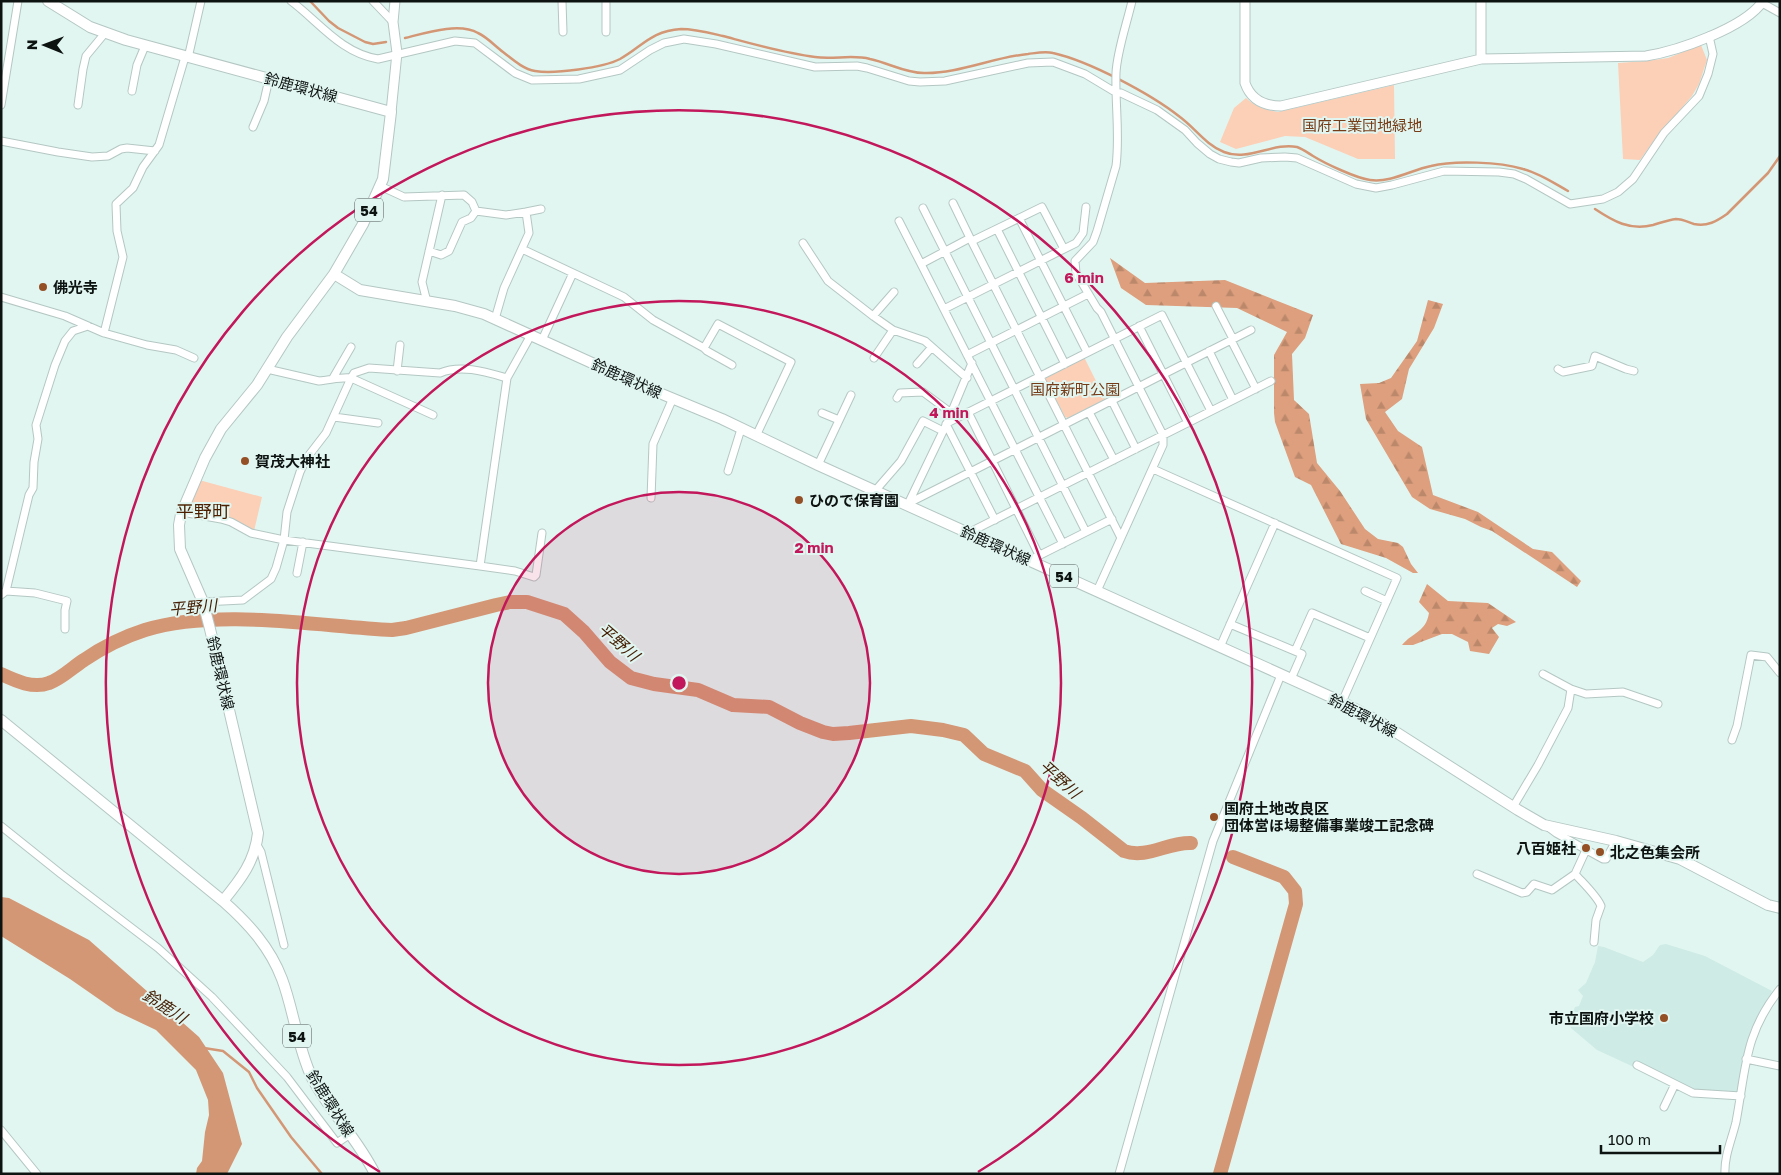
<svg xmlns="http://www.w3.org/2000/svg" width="1781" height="1175" viewBox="0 0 1781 1175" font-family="'Golos Text','Noto Sans JP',sans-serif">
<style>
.built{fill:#ceebe5}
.forest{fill:url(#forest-firs)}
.green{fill:#fccfb7}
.water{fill:#d49776}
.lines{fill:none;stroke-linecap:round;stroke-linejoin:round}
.stream{stroke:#d49776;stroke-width:2.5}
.river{stroke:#d49776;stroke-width:14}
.minor-casing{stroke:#b4c7c3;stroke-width:9}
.tertiary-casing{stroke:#b4c7c3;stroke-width:11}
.primary-casing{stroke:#b4c7c3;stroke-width:12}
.minor{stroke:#fff;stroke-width:7}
.tertiary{stroke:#fff;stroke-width:9}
.primary{stroke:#fff;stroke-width:10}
.ring{fill:none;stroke:#c2185b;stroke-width:2.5}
.poi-dot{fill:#944f25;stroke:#e2f6f1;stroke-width:2}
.labels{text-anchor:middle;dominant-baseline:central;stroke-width:4;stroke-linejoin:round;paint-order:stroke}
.shield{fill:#e2f6f1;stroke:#4c5754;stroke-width:1}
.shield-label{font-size:14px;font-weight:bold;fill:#0c1311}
.street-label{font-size:15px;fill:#0c1311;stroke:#e2f6f1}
.park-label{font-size:15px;fill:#763c18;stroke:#e2f6f1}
.poi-label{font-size:15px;font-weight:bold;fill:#0c1311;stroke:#e2f6f1;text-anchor:start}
.water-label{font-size:16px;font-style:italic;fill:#441d03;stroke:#e2f6f1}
.quarter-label{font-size:18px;fill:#4d1f00;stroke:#e2f6f1}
.centre{fill:#c2185b;stroke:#e2f6f1;stroke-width:2.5}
.ring-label{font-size:15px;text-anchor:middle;font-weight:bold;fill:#c2185b;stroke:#e2f6f1;stroke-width:4;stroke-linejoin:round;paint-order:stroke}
</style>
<defs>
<pattern id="forest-firs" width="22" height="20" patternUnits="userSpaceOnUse" patternTransform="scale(1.25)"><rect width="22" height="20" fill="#dd9f7d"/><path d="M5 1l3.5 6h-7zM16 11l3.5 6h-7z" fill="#bc886b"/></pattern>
</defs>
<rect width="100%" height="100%" fill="#e2f6f1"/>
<path class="built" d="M1666,944L1705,956L1772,991L1751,1029L1745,1053L1739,1091L1735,1093L1695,1090L1636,1068L1597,1050L1571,1028L1569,1021L1575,1007L1579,1006L1583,996L1578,990L1586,983L1595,962L1598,946L1604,947L1643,962L1653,955L1660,945Z"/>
<path class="forest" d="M1110,258L1145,283L1225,280L1313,315L1305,338L1292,354L1294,400L1309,414L1317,463L1340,491L1365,529L1378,539L1398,543L1403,547L1411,564L1418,573H1413L1386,558L1341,544L1311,485L1295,477L1275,422L1274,413V355L1287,332L1237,308L1146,305L1121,288Z
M1428,300L1443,304L1434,328L1409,369L1402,399L1385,412L1398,431L1422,447L1433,495L1478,512L1533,549L1552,552L1581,581L1577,587L1492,531L1481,527L1465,519L1430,509L1412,497L1366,419L1360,384L1379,383L1391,378L1417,341Z
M1427,584L1448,601L1488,603L1516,622L1507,626L1498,624L1492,628L1499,637L1489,654L1470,651L1468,642L1452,634H1442L1413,645H1402C1413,632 1426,632 1429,613L1419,602Z"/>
<path class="green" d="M1701,45L1707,60L1699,84L1692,96L1655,139L1640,160L1623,159L1618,63L1647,61L1668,58Z
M1394,85L1395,159H1358L1305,137L1285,136L1236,149L1220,142L1234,108L1246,98C1256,107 1265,110 1278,112Z
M1084,357L1105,399L1068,418L1065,417L1045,378L1047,375Z
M199,480L262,497L254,531L185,511Z"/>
<path class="water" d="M1,897L9,898L89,940L199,1037L223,1073L242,1144L227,1174H196L197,1168L202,1161L205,1132L209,1115L208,1100L196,1070L156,1030L116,1011L70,979L1,936Z"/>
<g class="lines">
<path class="stream" d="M310,1L329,21L338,28L365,42L373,44L386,42
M405,38C425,33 459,22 478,33C487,37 495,46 503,52C512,59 523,69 535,71C554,74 603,68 620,59C643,46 651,31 681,29C695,29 710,33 723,36C753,44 784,53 815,57C833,60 852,54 870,59C889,63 905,73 924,73C958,74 994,57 1028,54C1036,53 1045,51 1053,53C1089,61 1151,94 1180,117C1195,128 1206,145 1224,152C1248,162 1273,142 1297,147C1303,149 1308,153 1313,156C1326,164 1356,178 1370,180C1391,183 1411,170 1431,166C1454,160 1500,162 1523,169C1539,173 1554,183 1568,191
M1595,209C1613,221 1630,231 1653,225C1660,223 1668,220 1676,219C1682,219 1688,222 1694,224C1707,227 1717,221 1727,214L1768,173L1780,156
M204,1048L223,1051L249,1072L257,1088L291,1137L322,1174"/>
<path class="river" d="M1,674C16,681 33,689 49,683C61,679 73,667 84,660C103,647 123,637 145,630C218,608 316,626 392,630L406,628L496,605L510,602H527L564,614L584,632L610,662L631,678L654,684L698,690L733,705L769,707L800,723L823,732L833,734L849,733L911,726L943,730L964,735L984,754L1025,771L1042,790L1082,818L1124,851C1147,859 1168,842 1191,843
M1220,1174L1296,904L1295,891L1284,877L1233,857"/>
<g class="minor-casing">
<path id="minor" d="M291,1C319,22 341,53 378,59L455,41L475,43L515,73L532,80L579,79L620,70L650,50L664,43L684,39L716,44L815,67L857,66L867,68L909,81L920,82L945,81L1028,63L1053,62L1085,74L1115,92L1121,93L1157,110L1185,130L1197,143L1210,154L1219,159L1231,162L1239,163L1261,158L1285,157L1297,158L1356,184L1376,188L1392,185L1444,171L1499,172L1514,174L1526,179L1570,204L1603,199L1618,192L1633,179L1664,133L1699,96L1708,74L1713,54L1709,36
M373,1L393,22
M562,1L563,32
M606,1V32
M1762,3L1780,13
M188,58L201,1
M132,91L137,65L145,46
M1,105L18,1
M78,105L83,69L86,56L105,33
M253,127L264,101L269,79
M1,141L58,152L92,157L108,156L121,149L127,148L155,151
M380,186L404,197L464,195L472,202L476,211L506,215L526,212L529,233L504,288L495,319
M953,203L970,238
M923,208L1086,532
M526,212L541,209
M1019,218L1087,352
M899,221L921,264
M997,229L1065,364
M972,241L1042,207L1064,249
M803,243L828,281L873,316L893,330L925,341L967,378
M522,249L624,297L653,320L704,348L718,324L791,362L756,436
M429,251L441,255L449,251L462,222L471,218L476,211
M1,297L65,316L104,333L147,345L176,350L194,358
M427,302L422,282L442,195
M1216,306L1233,339
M944,309L1076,243L1083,233L1086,207
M873,316L894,292
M1139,326L1188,423
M104,333L123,257L117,231L116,204L133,188L143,167L159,145L185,57
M542,340L573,273
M1231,340L1256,389
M704,348L707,351L732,365
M1209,351L1233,400
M967,355L1088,294
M874,358L893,330
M917,364L932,347
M267,369L319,381C331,380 340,377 351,378L354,373L369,368L440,373C461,364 486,372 507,378
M1558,369L1563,372L1592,366L1595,356L1626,369L1634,371
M397,371L400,345
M333,378L351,347
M897,398L900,393L923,392L950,412
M1112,401L1136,449
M968,412L1039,555
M1089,412L1114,460
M822,413L839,420
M334,417L378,423
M947,423L1162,315L1211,411
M946,424L995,520
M818,465L851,395
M1153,469L1397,578L1342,702
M728,471L741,429
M875,491L901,461L923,421L943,431
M651,498L653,444L673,398
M909,503L1251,330
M908,504L947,423L972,363
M182,512L221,519L231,522L251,533L284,540L480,566L507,378L531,335
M970,534L974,530L1271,381
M1063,544L921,264L970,238L1121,538
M1031,561L1034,558L1112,519
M480,566L515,571L534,577L536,575L542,533
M297,573L303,542
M6,591L35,593L67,601L65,610V629
M1097,591L1163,445V435L1101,312L1097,308L1076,273L1075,261L1093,242L1097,231L1116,166C1120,135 1115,104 1116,73C1117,51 1127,23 1132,1
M1365,591L1387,601
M1,595L6,591L29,495L33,488L34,462L38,439L36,425L55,365L65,341L73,331L88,326
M203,602L243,600L271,579L276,568L284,540L287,512L300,472L306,459L326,433L351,378L433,415
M1230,624L1302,654L1291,679
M1220,647L1275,523
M1295,651L1312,613L1370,638
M1543,674L1571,689
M1732,740L1737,726L1751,655L1767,657L1780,673
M1513,807L1538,765L1568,708L1571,689L1586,694L1623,692L1658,704
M1,826L61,874L158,948L212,997L287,1077L337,1143L350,1134
M1548,827L1556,833L1603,859H1606L1616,841
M257,845L261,852L284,945
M1586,850L1575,874C1583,883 1597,896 1601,906L1596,920L1594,942
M1477,874L1522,893L1527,892L1534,884L1552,890L1575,874
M1746,1059L1780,1066
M1637,1065L1693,1093L1741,1096
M1664,1107L1675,1084
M1,1130L37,1174
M1119,1174L1213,841L1281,675
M1725,1174C1724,1156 1732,1139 1736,1122C1746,1069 1744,1034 1780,989"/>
</g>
<g class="tertiary-casing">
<path id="tertiary" d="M1245,1V83C1251,100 1265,106 1281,106L1481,59L1646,56C1677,51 1745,28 1763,1
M1481,1V59
M391,112L397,53L393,22L395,1"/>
</g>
<g class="primary-casing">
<path id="primary" d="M48,1L90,27L126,40L391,112L383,179L363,224L334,274L287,337L257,385L221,429L205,458L181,514L179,525L180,549L203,602L210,629L258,833C255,861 241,879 223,901
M334,274L360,290L455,306L484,314L645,387L722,419L818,465L1342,702L1380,722L1518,810L1544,825L1616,841L1680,859L1768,905L1780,908
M1,720L223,901C248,923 270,947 282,979C294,1011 297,1046 312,1078C330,1112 358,1139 375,1174"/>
</g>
<use href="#minor" class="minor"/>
<use href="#tertiary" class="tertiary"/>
<use href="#primary" class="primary"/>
</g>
<circle cx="679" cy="683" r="191" fill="#c2185b" fill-opacity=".12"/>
<g class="ring">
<circle cx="679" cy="683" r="191"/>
<circle cx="679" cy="683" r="382"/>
<path d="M380 1172A573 573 0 1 1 978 1172"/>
</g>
<g class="poi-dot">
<circle cx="43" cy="287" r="5"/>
<circle cx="245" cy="461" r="5"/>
<circle cx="799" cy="500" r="5"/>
<circle cx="1214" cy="817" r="5"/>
<circle cx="1586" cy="848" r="5"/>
<circle cx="1600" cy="852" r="5"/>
<circle cx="1664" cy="1018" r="5"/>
</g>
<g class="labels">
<g class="shield">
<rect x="355" y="198.5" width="28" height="23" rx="4"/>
<rect x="1050" y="564.5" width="28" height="23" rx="4"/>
<rect x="283" y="1024.5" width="28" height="23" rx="4"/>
</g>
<g class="shield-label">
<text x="369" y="210">54</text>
<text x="1064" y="576">54</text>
<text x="297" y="1036">54</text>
</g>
<g class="street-label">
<text transform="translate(301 87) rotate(15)">鈴鹿環状線</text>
<text transform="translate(627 378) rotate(24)">鈴鹿環状線</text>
<text transform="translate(996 545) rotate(24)">鈴鹿環状線</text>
<text transform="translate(221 673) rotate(77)">鈴鹿環状線</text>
<text transform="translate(1363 715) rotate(28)">鈴鹿環状線</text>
<text transform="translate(331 1103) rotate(58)">鈴鹿環状線</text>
</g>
<g class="park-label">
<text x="1362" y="125">国府工業団地緑地</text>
<text x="1075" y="389">国府新町公園</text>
</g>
<g class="poi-label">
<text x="53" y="287">佛光寺</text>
<text x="255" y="461">賀茂大神社</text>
<text x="809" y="500">ひので保育園</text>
<text x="1224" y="808">国府土地改良区<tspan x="1224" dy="17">団体営ほ場整備事業竣工記念碑</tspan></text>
<text x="1576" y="848" text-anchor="end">八百姫社</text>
<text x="1610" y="852">北之色集会所</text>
<text x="1654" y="1018" text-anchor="end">市立国府小学校</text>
</g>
<g class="water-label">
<text transform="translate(193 607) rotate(-5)">平野川</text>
<text transform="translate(619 642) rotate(41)">平野川</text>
<text transform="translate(1060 779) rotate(42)">平野川</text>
<text transform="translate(165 1006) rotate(33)">鈴鹿川</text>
</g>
<g class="quarter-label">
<text x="203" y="511">平野町</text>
</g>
</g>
<circle cx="679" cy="683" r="8" class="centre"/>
<g class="ring-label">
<text x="1084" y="283">6 min</text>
<text x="949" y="418">4 min</text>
<text x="814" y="553">2 min</text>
</g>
<rect width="1781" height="1175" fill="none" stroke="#0c1311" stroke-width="5"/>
<g transform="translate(45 45) rotate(271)" stroke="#e2f6f1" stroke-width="4" paint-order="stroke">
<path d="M0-4L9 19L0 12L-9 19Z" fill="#0c1311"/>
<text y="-8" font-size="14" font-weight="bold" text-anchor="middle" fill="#0c1311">N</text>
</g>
<path d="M1601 1145v8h119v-8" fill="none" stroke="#0c1311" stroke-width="2.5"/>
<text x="1608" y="1145" font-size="15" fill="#0c1311" stroke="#e2f6f1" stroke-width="4" paint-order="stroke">100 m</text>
</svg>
